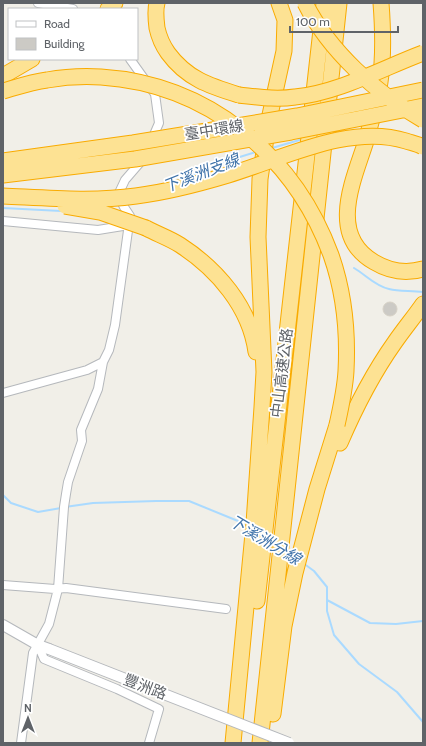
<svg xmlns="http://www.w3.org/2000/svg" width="426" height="746" viewBox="0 0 426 746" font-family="Cabin,'Noto Sans TC',sans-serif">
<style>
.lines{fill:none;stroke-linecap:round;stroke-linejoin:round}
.stream{stroke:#aadaff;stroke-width:2}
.building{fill:#cccac5;stroke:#d6d1c6}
.minor-casing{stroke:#b5b8bc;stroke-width:10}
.tertiary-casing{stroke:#b5b8bc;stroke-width:12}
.motorway-casing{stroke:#f9ab00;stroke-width:17}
.minor{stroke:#fff;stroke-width:8}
.tertiary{stroke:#fff;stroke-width:10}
.motorway{stroke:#fde293;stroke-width:15}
.tertiary-bridge-casing{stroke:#b5b8bc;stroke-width:12;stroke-linecap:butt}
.motorway-bridge-casing{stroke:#f9ab00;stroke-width:17;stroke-linecap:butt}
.tertiary-bridge{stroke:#fff;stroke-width:10}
.motorway-bridge{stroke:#fde293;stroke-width:15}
.labels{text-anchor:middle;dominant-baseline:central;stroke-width:3.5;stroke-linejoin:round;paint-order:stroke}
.street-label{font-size:15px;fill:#5f6368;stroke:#fff}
.water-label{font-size:16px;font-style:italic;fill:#4174aa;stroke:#fff}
</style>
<rect width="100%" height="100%" fill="#f1efe8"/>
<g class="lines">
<path class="stream" d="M272,148L303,139
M174,182L230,160L256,152
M3,208L61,211
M354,268C366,275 375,286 389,289C400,292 412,290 423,292
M3,495L11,503L38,512L61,508
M65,507L93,503L156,501H189L238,521L247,527
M303,563L314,571L327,587V611L334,635L359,664L397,692L423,722
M327,600L370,623L396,624L423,621"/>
</g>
<path class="building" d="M383 309a7 7 0 1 1 14 0a7 7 0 1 1-14 0Z"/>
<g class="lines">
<g class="minor-casing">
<path id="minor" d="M38,3L73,9
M3,221L98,230L129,225
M3,393L87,370L103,362
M3,585L55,589L66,588L226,609
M38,645L44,659L117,689L159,709L149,743
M21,743L33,653L49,624L58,589L64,507L66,494L68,482L82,441L81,430L98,389L103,362L109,350L115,325L130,216L124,207L118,195L125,180L144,158L159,123L155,94L130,59"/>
</g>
<g class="tertiary-casing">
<path id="tertiary" d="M3,625L38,645L49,649"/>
</g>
<g class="motorway-casing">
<path id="motorway" d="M157,3C155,10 156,20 157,28C159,37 163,46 168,53C187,79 210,86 239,95
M381,3C383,29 384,56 380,82C377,102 371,122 366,141C354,179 327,235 374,262C389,271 406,274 423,269
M108,9L115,3
M3,76L32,59
M146,228C157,234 169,238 180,245C217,269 250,307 256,352
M340,443C355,408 373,373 395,342C404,329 414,317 423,304
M257,601L324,3
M273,714L284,626L295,573L317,489L337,425
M233,743L254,523L262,407L264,372L258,237L260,179L268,124L284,51L285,20L279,3
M260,743L339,3"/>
</g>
<use href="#minor" class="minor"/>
<use href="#tertiary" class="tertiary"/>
<use href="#motorway" class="motorway"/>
<g class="tertiary-bridge-casing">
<path id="tertiary-bridge" d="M49,649L289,743"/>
</g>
<g class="motorway-bridge-casing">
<path id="motorway-bridge" d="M305,3C329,51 377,94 423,120
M3,91C17,87 32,82 47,80C64,77 84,76 101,77C208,84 294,155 331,255C344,292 348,333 346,371C345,389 341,407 337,425
M239,95C258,97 276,100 295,97C338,93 383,68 423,53
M3,161L133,143L297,116L423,90
M3,175L135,159L291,132L423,106
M3,196C47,198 92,202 136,196C167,192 198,184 228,175C282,159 350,123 406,141C412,143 418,144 423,147
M65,206L100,212L146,228"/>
</g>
<use href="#tertiary-bridge" class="tertiary-bridge"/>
<use href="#motorway-bridge" class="motorway-bridge"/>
</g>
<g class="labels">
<g class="street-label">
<text transform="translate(214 130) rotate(-9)">臺中環線</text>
<text transform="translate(282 373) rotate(-83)">中山高速公路</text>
<text transform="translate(145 687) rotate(21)">豐洲路</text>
</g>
<g class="water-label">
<text transform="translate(201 173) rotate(-21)">下溪洲支線</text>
<text transform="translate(265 540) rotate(31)">下溪洲分線</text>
</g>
</g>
<rect width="426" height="746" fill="none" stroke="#5f6368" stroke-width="8"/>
<rect x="8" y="8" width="130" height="52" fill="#ffffff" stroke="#bfc1c3"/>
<rect x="16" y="21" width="20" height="6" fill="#ffffff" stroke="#bfc1c3"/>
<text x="44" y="28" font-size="12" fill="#5f6368">Road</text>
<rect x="16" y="38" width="20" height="12" fill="#cccac5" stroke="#bfc1c3"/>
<text x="44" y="48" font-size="12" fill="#5f6368">Building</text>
<g transform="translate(28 718)" stroke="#ffffff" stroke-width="3" paint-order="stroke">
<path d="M0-3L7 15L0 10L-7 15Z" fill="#5f6368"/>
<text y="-6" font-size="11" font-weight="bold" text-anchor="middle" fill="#5f6368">N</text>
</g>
<path d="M290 26v6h108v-6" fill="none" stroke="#5f6368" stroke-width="2"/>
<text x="296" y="26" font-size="12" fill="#5f6368" stroke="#ffffff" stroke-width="3" paint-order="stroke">100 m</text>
</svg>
